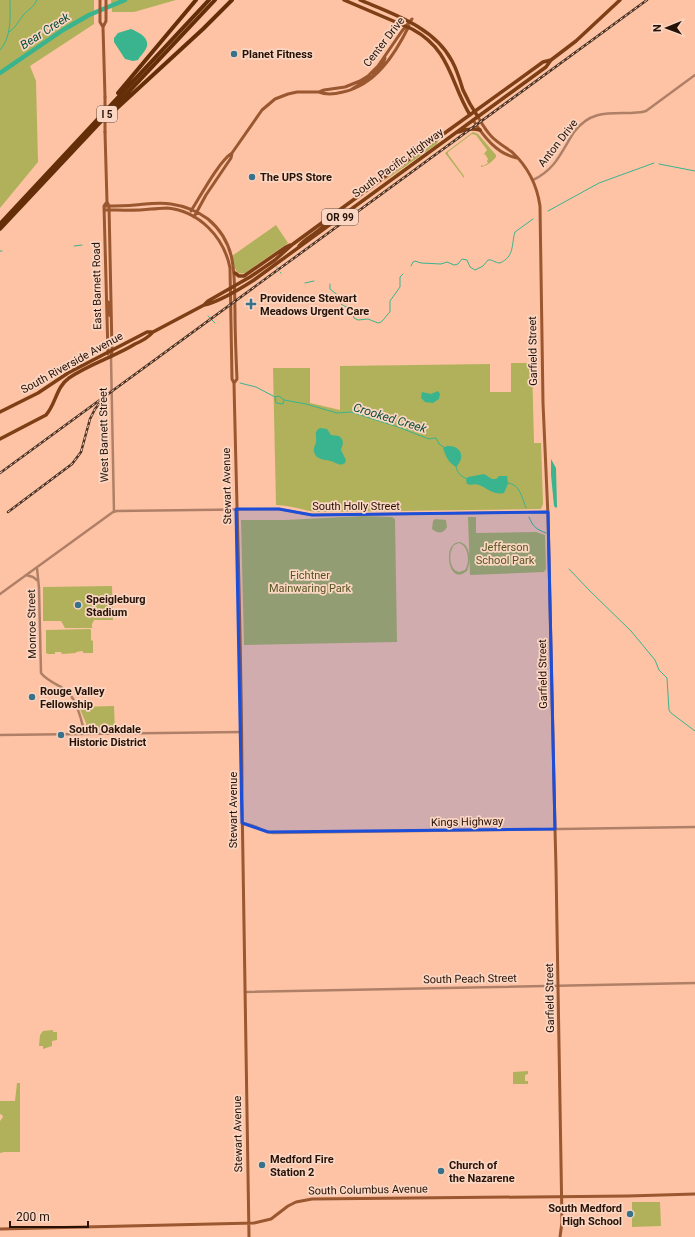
<svg xmlns="http://www.w3.org/2000/svg" width="695" height="1237" viewBox="0 0 695 1237" font-family="Roboto,sans-serif">
<style>
.green{fill:#b1b15b;fill-rule:evenodd}
.water{fill:#39b48f}
.lines{fill:none;stroke-linecap:round;stroke-linejoin:round}
.stream{stroke:#39b48f;stroke-width:1}
.river{stroke:#39b48f;stroke-width:4.5}
.tertiary{stroke:#af8067;stroke-width:2.5}
.secondary{stroke:#9a5730;stroke-width:3}
.primary{stroke:#7f3f16;stroke-width:3.5}
.motorway{stroke:#642e09;stroke-width:4}
.rail-casing{stroke:#4e3323;stroke-width:2.5}
.rail{stroke:#fad6c3;stroke-width:1;stroke-dasharray:3;stroke-linecap:butt}
.secondary-bridge{stroke:#9a5730;stroke-width:3}
.marked{fill:#1d4ed8;fill-opacity:0.2;stroke:#1d4ed8;stroke-width:3;stroke-linejoin:round}
.poi-dot{fill:#38718a;stroke:#fad6c3;stroke-width:1.5}
.labels{text-anchor:middle;dominant-baseline:central;stroke-width:3.5;stroke-linejoin:round;paint-order:stroke}
.shield{fill:#fad6c3;stroke:#664d3f;stroke-width:1}
.shield-label{font-size:10px;font-weight:bold;fill:#261206}
.street-label{font-size:11px;fill:#261206;stroke:#fad6c3}
.poi-label{font-size:11px;font-weight:bold;fill:#261206;stroke:#fad6c3;text-anchor:start}
.park-label{font-size:11px;fill:#555521;stroke:#fad6c3}
.water-label{font-size:12px;font-style:italic;fill:#084e3b;stroke:#fad6c3}
</style>
<rect width="100%" height="100%" fill="#fec3a4"/>
<path class="green" d="M0,0H94V24L30,66L36,81L38,162L0,208Z
M111,0H176L134,12H112Z
M473,132L478,134L496,155V157C493,161 487,166 481,167V165L483,166L488,163L487,161L488,159L485,154L483,155L487,150L476,135L472,134L448,152V154L464,176V178L445,153Z
M439,139L437,144L383,182L390,176Z
M276,225L288,243L245,273C234,276 234,264 232,256Z
M511,363H532L534,443H541L543,504L541,509L316,512C302,510 289,505 276,505L273,368H310V403L340,410V366L490,364V392H511Z
M363,516L392,517L395,519L397,642L244,645L241,520H286Z
M468,517H476V533L536,532L545,535L546,569L544,572L470,575Z
M435,519L446,520L447,527L445,530C440,534 437,533 432,529L433,521Z
M460,542C471,545 471,562 467,571C450,585 445,554 452,546C454,543 457,542 460,542ZM459,543C469,546 470,563 465,570L459,572C449,570 448,553 454,545Z
M112,586L113,620H94L92,624V628H65L61,621H43V587Z
M90,629L91,630V640L93,641V653H83V651L76,652V653L62,654L61,652H55V654H48L46,653V630Z
M114,706L115,731H87L86,723L79,707Z
M53,1030V1032H57V1040L52,1041V1046L43,1049V1046H39L40,1035L43,1031Z
M528,1071V1074L525,1075V1081H528V1084H513V1072Z
M17,1083H20V1152H4L0,1153V1121L3,1117L2,1115L0,1114V1101H15Z
M632,1202H660L661,1226L632,1227Z"/>
<path class="water" d="M131,29C138,32 149,37 147,46C146,51 140,56 138,60L133,61L125,59L114,42V38L118,33Z
M438,391L440,394L439,399L433,403L425,402L421,398L422,392L431,394Z
M320,428L327,429L331,435L339,436L342,439L343,443L341,450L346,460L345,463C339,467 336,462 330,461C324,459 316,460 314,452C313,448 315,446 316,442C317,436 313,432 320,428Z
M447,446C461,445 466,457 456,467C448,462 446,457 443,448Z
M551,459L556,468L557,507L556,508L554,506L551,475Z
M484,474L492,479H496L499,476H507L508,484L504,493C493,495 489,489 479,485C475,483 471,486 467,484L466,480L468,477Z"/>
<g class="lines">
<path class="stream" d="M9,32C17,26 16,24 22,17C27,9 32,10 37,0
M0,50C12,37 10,16 10,0
M659,164L695,171
M548,211L599,183L654,163
M74,246L82,245
M0,251H2
M411,266L413,262L415,261L421,263L441,264L447,262L454,265L458,264L462,259L467,260L470,267L475,270L483,266L488,260C492,259 495,263 500,263C515,256 511,245 515,232L533,219
M277,267V268
M280,272L281,273
M305,283L314,281
M330,284V289L340,297L341,304L344,306L351,308L354,318L358,320L368,319L378,323C384,322 385,316 390,312V301L400,287V277L403,274
M208,316L215,323
M240,383L256,387L275,397L279,396L284,400L306,404L337,413L351,412L398,427L429,439L434,438H436L439,444L445,448
M275,397L276,403L283,404L284,400
M456,466C457,473 461,477 468,479
M508,483C520,484 522,498 526,508
M529,517C533,527 536,529 546,533
M569,569L590,591L631,631L655,660L659,670L667,678L669,710L671,713L695,731"/>
<path class="river" d="M0,73L63,30L89,15L125,0"/>
<path class="tertiary" d="M533,180C556,169 561,152 574,132C590,111 607,113 631,113C636,112 641,113 646,111L695,75
M111,357L114,512
M37,568L39,588L41,673C47,681 59,685 67,691C76,699 83,723 84,734
M26,575L33,577L38,581
M0,594L113,512L117,511L279,509L312,515L548,512
M0,735L242,732
M242,823C254,824 262,831 273,833L695,827
M245,992L695,983"/>
<path class="secondary" d="M100,0V22L103,27
M372,78C374,70 383,67 385,58
M352,89L368,79L370,76
M319,92C326,95 335,94 343,92C376,85 395,54 409,26
M105,97L103,27L106,21V0
M478,117C482,124 486,131 492,137C498,143 505,147 512,152C527,166 537,185 540,206L543,403L548,516L555,829L556,868L562,1222L560,1237
M473,120C484,137 497,154 517,158
M105,132L107,202L109,206L112,351L111,357
M107,202L104,206L108,354
M104,206C115,206 125,206 135,205C147,204 159,202 171,204C185,206 197,211 208,219C238,244 234,276 235,312C235,334 236,356 237,379L234,383
M105,210C120,210 136,211 151,209C157,209 161,208 167,208C199,211 224,237 230,268L232,379L234,383C237,522 242,660 242,799L249,1237
M191,211C200,197 219,161 232,153
M194,217L206,195L231,158L232,153L262,110L275,99L288,94L297,92H319L324,90L345,87L360,81L368,76L378,66L402,31L412,19
M107,301L109,303V315L111,316
M0,1229L254,1223L271,1219L288,1206L296,1202L312,1199L628,1196L695,1194"/>
<path class="primary" d="M344,0L412,29C451,50 450,82 470,115
M360,0C393,14 434,27 452,61C457,70 460,80 463,90C467,99 472,108 478,117
M458,132C466,129 472,128 480,130
M299,246C307,236 323,231 328,220
M235,273L239,276H244L286,247L290,245
M204,305L208,301L250,277L275,260L293,244L442,135L543,62L551,60
M0,412L38,393L68,373L147,332H153
M0,439L46,415C56,404 56,387 69,378C89,364 114,357 135,344C142,341 148,338 153,332L204,305C219,302 240,289 254,280L546,67L551,60L576,41L620,0"/>
<path class="motorway" d="M118,93L196,0
M116,109L203,29L232,0
M0,224L209,0
M0,229L215,0"/>
<g class="rail-casing">
<path id="rail" d="M0,473L647,0
M8,512L72,464L81,452L90,419L95,409L99,404"/>
</g>
<use href="#rail" class="rail"/>
<path class="secondary-bridge" d="M105,97V132"/>
</g>
<path class="marked" d="M236,509H279L312,515L548,512L555,829L268,832L242,823Z"/>
<g class="poi-dot">
<circle cx="234" cy="54" r="4"/>
<circle cx="252" cy="177" r="4"/>
<path d="M249 298h4v4h4v4h-4v4h-4v-4h-4v-4h4z"/>
<circle cx="78" cy="605" r="4"/>
<circle cx="32" cy="697" r="4"/>
<circle cx="61" cy="735" r="4"/>
<circle cx="262" cy="1165" r="4"/>
<circle cx="441" cy="1171" r="4"/>
<circle cx="630" cy="1214" r="4"/>
</g>
<g class="labels">
<g class="shield">
<rect x="97" y="106" width="20" height="16" rx="3"/>
<rect x="322" y="209" width="36" height="16" rx="3"/>
</g>
<g class="shield-label">
<text x="107" y="114">I 5</text>
<text x="340" y="217">OR 99</text>
</g>
<g class="street-label">
<text transform="translate(384 42) rotate(-52)">Center Drive</text>
<text transform="translate(558 143) rotate(-52)">Anton Drive</text>
<text transform="translate(398 163) rotate(-36)">South Pacific Highway</text>
<text transform="translate(97 286) rotate(-91)">East Barnett Road</text>
<text transform="translate(533 351) rotate(-91)">Garfield Street</text>
<text transform="translate(72 363) rotate(-29)">South Riverside Avenue</text>
<text transform="translate(104 435) rotate(-91)">West Barnett Street</text>
<text transform="translate(227 486) rotate(-91)">Stewart Avenue</text>
<text x="356" y="506">South Holly Street</text>
<text transform="translate(32 624) rotate(-91)">Monroe Street</text>
<text transform="translate(543 674) rotate(-91)">Garfield Street</text>
<text transform="translate(233 810) rotate(-90)">Stewart Avenue</text>
<text transform="translate(467 822) rotate(-1)">Kings Highway</text>
<text transform="translate(470 979) rotate(-1)">South Peach Street</text>
<text transform="translate(550 998) rotate(-91)">Garfield Street</text>
<text transform="translate(238 1134) rotate(-91)">Stewart Avenue</text>
<text transform="translate(368 1190) rotate(-1)">South Columbus Avenue</text>
</g>
<g class="poi-label">
<text x="242" y="54">Planet Fitness</text>
<text x="260" y="177">The UPS Store</text>
<text x="260" y="298">Providence Stewart<tspan x="260" dy="13">Meadows Urgent Care</tspan></text>
<text x="86" y="599">Speigleburg<tspan x="86" dy="13">Stadium</tspan></text>
<text x="40" y="691">Rouge Valley<tspan x="40" dy="13">Fellowship</tspan></text>
<text x="69" y="729">South Oakdale<tspan x="69" dy="13">Historic District</tspan></text>
<text x="270" y="1159">Medford Fire<tspan x="270" dy="13">Station 2</tspan></text>
<text x="449" y="1165">Church of<tspan x="449" dy="13">the Nazarene</tspan></text>
<text x="622" y="1208" text-anchor="end">South Medford<tspan x="622" dy="13">High School</tspan></text>
</g>
<g class="park-label">
<text x="505" y="547">Jefferson<tspan x="505" dy="13">School Park</tspan></text>
<text x="310" y="575">Fichtner<tspan x="310" dy="13">Mainwaring Park</tspan></text>
</g>
<g class="water-label">
<text transform="translate(45 31) rotate(-33)">Bear Creek</text>
<text transform="translate(390 418) rotate(17)">Crooked Creek</text>
</g>
</g>
<g transform="translate(667 28) rotate(269)" stroke="#fad6c3" stroke-width="3" paint-order="stroke">
<path d="M0-3L7 15L0 10L-7 15Z" fill="#261206"/>
<text y="-6" font-size="11" font-weight="bold" text-anchor="middle" fill="#261206">N</text>
</g>
<path d="M10 1221v6h78v-6" fill="none" stroke="#261206" stroke-width="2"/>
<text x="16" y="1221" font-size="12" fill="#261206" stroke="#fad6c3" stroke-width="3" paint-order="stroke">200 m</text>
</svg>
